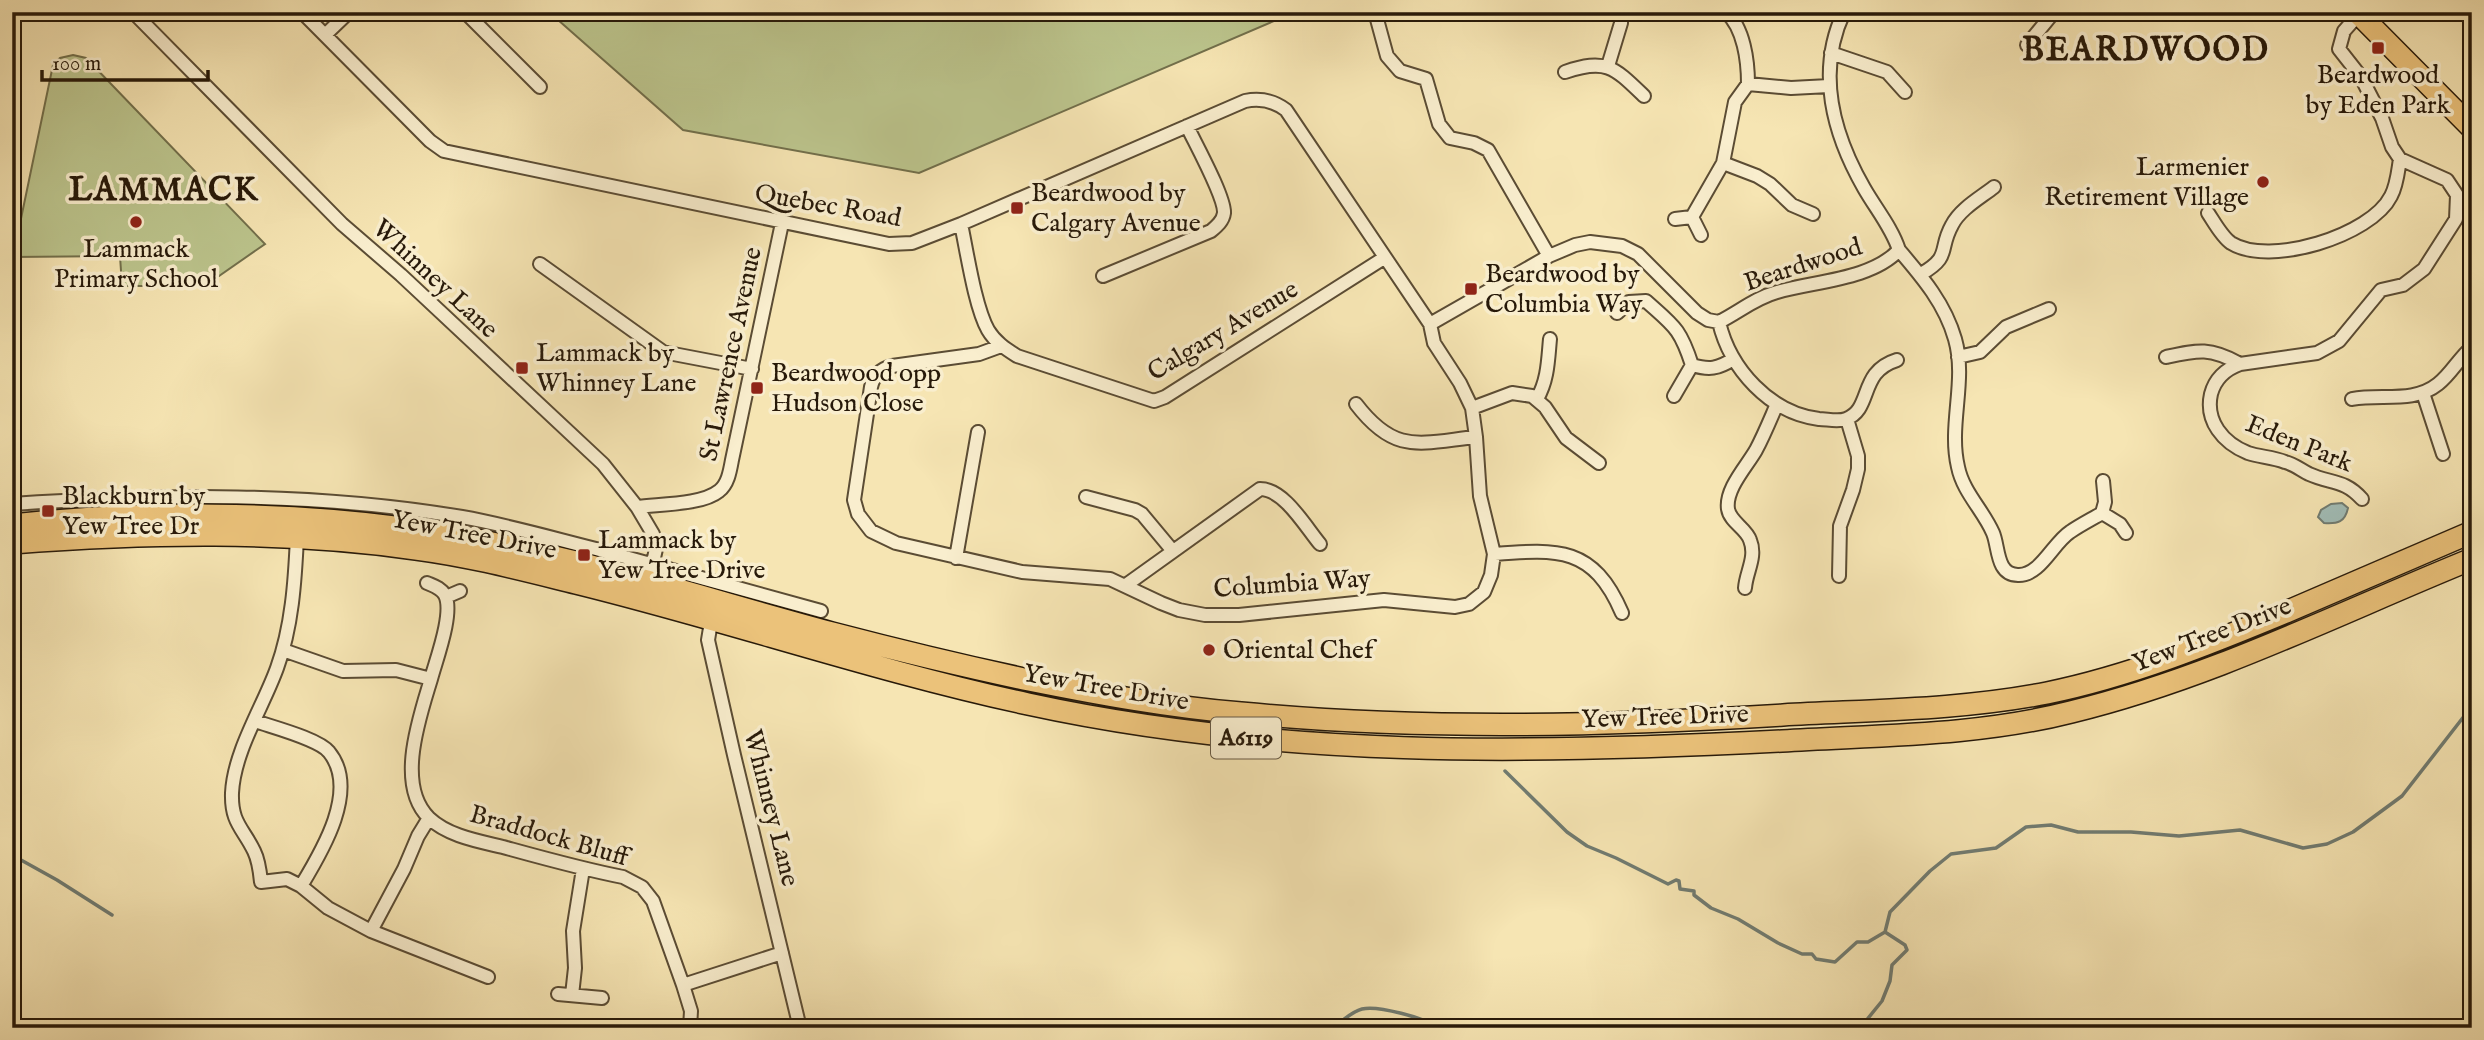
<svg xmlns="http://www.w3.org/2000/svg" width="2484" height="1040" viewBox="0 0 2484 1040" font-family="'IM FELL English',serif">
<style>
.green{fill:#bcc58d;stroke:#726f4b;stroke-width:2}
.water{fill:#a1bdb7;stroke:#707b71;stroke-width:2}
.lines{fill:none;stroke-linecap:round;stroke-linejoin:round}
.stream{stroke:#707b71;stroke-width:3.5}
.street-casing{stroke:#5b4c34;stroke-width:16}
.highway-casing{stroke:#271909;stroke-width:24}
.street{stroke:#f9eece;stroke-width:12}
.highway{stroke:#ebc27a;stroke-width:21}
.poi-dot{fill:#8f2418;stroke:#f9eece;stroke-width:2.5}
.labels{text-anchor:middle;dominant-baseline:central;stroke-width:7;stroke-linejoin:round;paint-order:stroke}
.shield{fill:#f9eece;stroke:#665944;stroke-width:2}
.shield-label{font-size:24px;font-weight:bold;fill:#271909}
.poi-label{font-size:26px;fill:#271909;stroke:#f9eece;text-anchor:start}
.street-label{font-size:26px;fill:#271909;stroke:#f9eece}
.district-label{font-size:33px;font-weight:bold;letter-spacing:2px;fill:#271909;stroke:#f9eece}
</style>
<rect width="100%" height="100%" fill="#f6e5b3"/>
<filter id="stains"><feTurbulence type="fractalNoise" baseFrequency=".00286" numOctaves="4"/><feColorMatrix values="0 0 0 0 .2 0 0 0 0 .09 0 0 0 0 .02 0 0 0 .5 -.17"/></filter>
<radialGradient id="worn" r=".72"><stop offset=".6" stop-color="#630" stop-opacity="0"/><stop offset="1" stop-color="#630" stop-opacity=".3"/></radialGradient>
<path class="green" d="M549,12H1295L919,173L683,130Z
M73,55L86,58L265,244L219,276H167V286H122L120,256L13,257L53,65L60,58Z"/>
<path class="water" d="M2342,503L2348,508C2345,522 2338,524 2324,523L2318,517L2321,510L2331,504Z"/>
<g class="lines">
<path class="stream" d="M1505,771L1567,832L1587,846L1616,858L1668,884L1676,880L1679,881L1680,889L1694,891V895L1711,908L1738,919L1778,943L1802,954H1812L1816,959L1835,962L1857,942H1868L1885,932L1890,912L1930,871L1951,854L1996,848L2026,827L2051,825L2078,832H2131L2179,836L2240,830L2303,848L2327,844L2353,832L2402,796L2472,706
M12,855L57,880L112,915
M1333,1028C1342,1021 1351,1012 1362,1009C1377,1005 1426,1018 1438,1028
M1863,1028L1865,1022L1882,1001L1890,981L1892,965L1907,950L1905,945L1885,932"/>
<g class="street-casing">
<path id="street" d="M133,12L342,224L401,275L603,464L637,507L653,534L656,549L651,571
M302,12L430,141L444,151L889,244L912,243L961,224L1245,101C1260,98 1273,100 1286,110L1430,324L1434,343L1460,383L1472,408L1476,437L1480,496L1494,554L1491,575L1484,592L1469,604L1455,607L1384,600L1239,615H1205L1179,610L1161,603L1110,579L1022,572L896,543L871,531L858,514L854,500L871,387C874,375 880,369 892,366L979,354L1001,346
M465,12L540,87
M1375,12L1387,56L1400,71L1426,79L1439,124L1450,138L1474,143L1488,150L1549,256
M1726,12C1744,28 1748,61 1748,84
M2359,14L2344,31L2339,49L2361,77L2382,118L2392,147L2400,159L2447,180L2457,195L2456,219L2424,269L2403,285L2381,290L2339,341L2317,353L2240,364C2226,369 2215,379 2211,394C2205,421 2223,443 2248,453C2260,457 2273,457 2285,462C2294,464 2301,470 2309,474C2331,484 2344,479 2362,499
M325,35L349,12
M2027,45L2054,12
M1831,53L1887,72L1905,92
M1608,66L1621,23V12
M1565,72C1606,58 1614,67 1644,96
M2460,116L2472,106
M2208,213C2214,222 2222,237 2231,243C2269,267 2371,236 2391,196C2397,185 2398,171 2400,159
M1813,214L1792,205L1770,184L1757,176L1723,163L1735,102L1748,84L1791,88L1829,86
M1692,217L1723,163
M1675,219L1692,217L1701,235
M961,224C967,252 975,307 988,330C995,342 1006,349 1017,356L1154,401L1165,397L1384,258
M1899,250C1923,278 1945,304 1955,339C1967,381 1948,425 1958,467C1963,492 1983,510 1993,533C1999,547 1996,575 2018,575C2040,576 2053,543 2070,532C2080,525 2092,519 2102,513L2105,502L2103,481
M540,264L663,352L752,369
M1921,274C1952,256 1938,250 1952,225C1960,209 1980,198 1994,187
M1103,276L1211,231C1217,226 1223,221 1224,213C1225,197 1195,143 1187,126
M1617,313L1629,302L1646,301C1674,326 1680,328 1692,365C1709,370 1718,369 1733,359
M1719,322C1730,369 1770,413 1819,419C1827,419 1838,422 1846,419C1873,409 1858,372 1897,360
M1430,324L1549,256L1575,245L1590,242L1622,246L1638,254L1697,313L1708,320L1719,322C1739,312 1755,298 1777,292C1814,281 1871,280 1899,250C1892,228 1876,209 1864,188C1833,134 1816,71 1844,12
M1958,357L1980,352L2006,327L2049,309
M2166,357C2198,350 2210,347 2240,364
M2423,393L2443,454
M1674,396L1692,365
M1537,399C1548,380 1548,360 1550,339
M2352,399C2380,393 2413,404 2438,384C2451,374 2459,358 2472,347
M1356,404C1395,455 1419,443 1476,437
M1472,408L1512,393L1532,396L1545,407L1566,438L1599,463
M1086,497L1135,510L1142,514L1172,550
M12,504C162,494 313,492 462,517C507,525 552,538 596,549C671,569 746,590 821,611
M637,507C659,504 702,505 719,491C728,484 730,471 732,460L782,223
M2102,513L2120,524L2126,533
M297,537C295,581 292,627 277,668C263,707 234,751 232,793C231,823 243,828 254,851C259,861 260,872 261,882L287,879L301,886L328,908L371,931L488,977
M1494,554C1558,549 1593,546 1622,613
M956,558L978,432
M1839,576L1840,526L1853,490L1858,469V456L1847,419
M427,583C434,586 441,588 445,595C454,613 436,660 431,679
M1126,585L1260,489C1284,489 1305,526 1320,544
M1745,588C1746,572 1757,557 1750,540C1746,528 1730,522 1728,509C1725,489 1747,466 1756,450C1764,435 1770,420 1777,404
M446,597L460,591
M712,616L708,640L734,755L800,1028
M283,650L343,671L396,670L431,679C420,716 395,785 429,818C448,836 478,841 503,847C543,858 582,869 623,877L642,887L653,901L683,985
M255,721C272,727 319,739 329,752C360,790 321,853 301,886
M371,931L404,869L418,836L429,818
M558,994L602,998
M572,995L575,968L573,931L583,869
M690,1028L691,1011L683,985L782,953"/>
</g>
<g class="highway-casing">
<path id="highway" d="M2357,12L2472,128
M12,525C140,511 288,511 416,530C558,550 694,596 832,633C897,650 963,666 1029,680C1099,694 1169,707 1241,713C1421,730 1603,726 1783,715C1871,710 1961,710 2047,693C2130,676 2209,644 2286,612C2348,585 2410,559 2472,532
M12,543C147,533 282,530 416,549C470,556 523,570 576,583C727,620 875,671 1028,704C1276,758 1530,754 1782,741C1879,735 1977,736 2071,712C2211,678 2339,613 2472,559"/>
</g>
<use href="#street" class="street"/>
<use href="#highway" class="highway"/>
</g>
<g class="poi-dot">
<rect x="2371" y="41" width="14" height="14" rx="3.5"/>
<circle cx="2263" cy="182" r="7"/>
<rect x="1010" y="201" width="14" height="14" rx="3.5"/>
<circle cx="136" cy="222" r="7"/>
<rect x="1464" y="282" width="14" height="14" rx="3.5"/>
<rect x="515" y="361" width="14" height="14" rx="3.5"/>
<rect x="750" y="381" width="14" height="14" rx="3.5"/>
<rect x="41" y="504" width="14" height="14" rx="3.5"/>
<rect x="577" y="548" width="14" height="14" rx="3.5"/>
<circle cx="1209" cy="650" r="7"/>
</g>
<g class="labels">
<rect class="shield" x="1211" y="717.5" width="70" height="41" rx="5"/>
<g class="shield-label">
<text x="1246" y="738">A6119</text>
</g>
<g class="poi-label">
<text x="2378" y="75" text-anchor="middle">Beardwood<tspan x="2378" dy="30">by Eden Park</tspan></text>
<text x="2249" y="167" text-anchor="end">Larmenier<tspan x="2249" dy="30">Retirement Village</tspan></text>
<text x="1031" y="193">Beardwood by<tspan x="1031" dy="30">Calgary Avenue</tspan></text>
<text x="136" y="249" text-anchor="middle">Lammack<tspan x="136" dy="30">Primary School</tspan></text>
<text x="1485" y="274">Beardwood by<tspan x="1485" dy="30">Columbia Way</tspan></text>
<text x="536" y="353">Lammack by<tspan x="536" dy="30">Whinney Lane</tspan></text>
<text x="771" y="373">Beardwood opp<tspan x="771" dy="30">Hudson Close</tspan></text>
<text x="62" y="496">Blackburn by<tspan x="62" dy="30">Yew Tree Dr</tspan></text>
<text x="598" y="540">Lammack by<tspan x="598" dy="30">Yew Tree Drive</tspan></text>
<text x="1223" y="650">Oriental Chef</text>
</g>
<g class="street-label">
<text transform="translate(828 206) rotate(10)">Quebec Road</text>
<text transform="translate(1803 265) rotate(-18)">Beardwood</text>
<text transform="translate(435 279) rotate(43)">Whinney Lane</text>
<text transform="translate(1223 331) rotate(-31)">Calgary Avenue</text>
<text transform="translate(731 354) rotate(-78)">St Lawrence Avenue</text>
<text transform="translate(2299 444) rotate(22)">Eden Park</text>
<text transform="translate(474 535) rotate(11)">Yew Tree Drive</text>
<text transform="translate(1292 584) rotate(-4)">Columbia Way</text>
<text transform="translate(2212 635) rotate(-21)">Yew Tree Drive</text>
<text transform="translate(1106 688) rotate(10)">Yew Tree Drive</text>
<text transform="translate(1665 717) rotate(-2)">Yew Tree Drive</text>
<text transform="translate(771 808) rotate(76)">Whinney Lane</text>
<text transform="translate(549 836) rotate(16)">Braddock Bluff</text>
</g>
<g class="district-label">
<text x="2146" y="51">BEARDWOOD</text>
<text x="164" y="191">LAMMACK</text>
</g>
</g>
<rect width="2484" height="1040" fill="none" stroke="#f6e5b3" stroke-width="42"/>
<rect x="14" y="14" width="2456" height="1012" fill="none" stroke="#271909" stroke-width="3.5"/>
<rect x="21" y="21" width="2442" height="998" fill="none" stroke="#271909" stroke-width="2"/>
<path d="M42 70v10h166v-10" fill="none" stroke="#271909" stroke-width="3.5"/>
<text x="52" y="70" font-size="21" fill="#271909" stroke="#f9eece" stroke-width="5" paint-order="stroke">100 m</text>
<rect width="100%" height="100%" filter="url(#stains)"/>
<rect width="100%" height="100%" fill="url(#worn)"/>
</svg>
